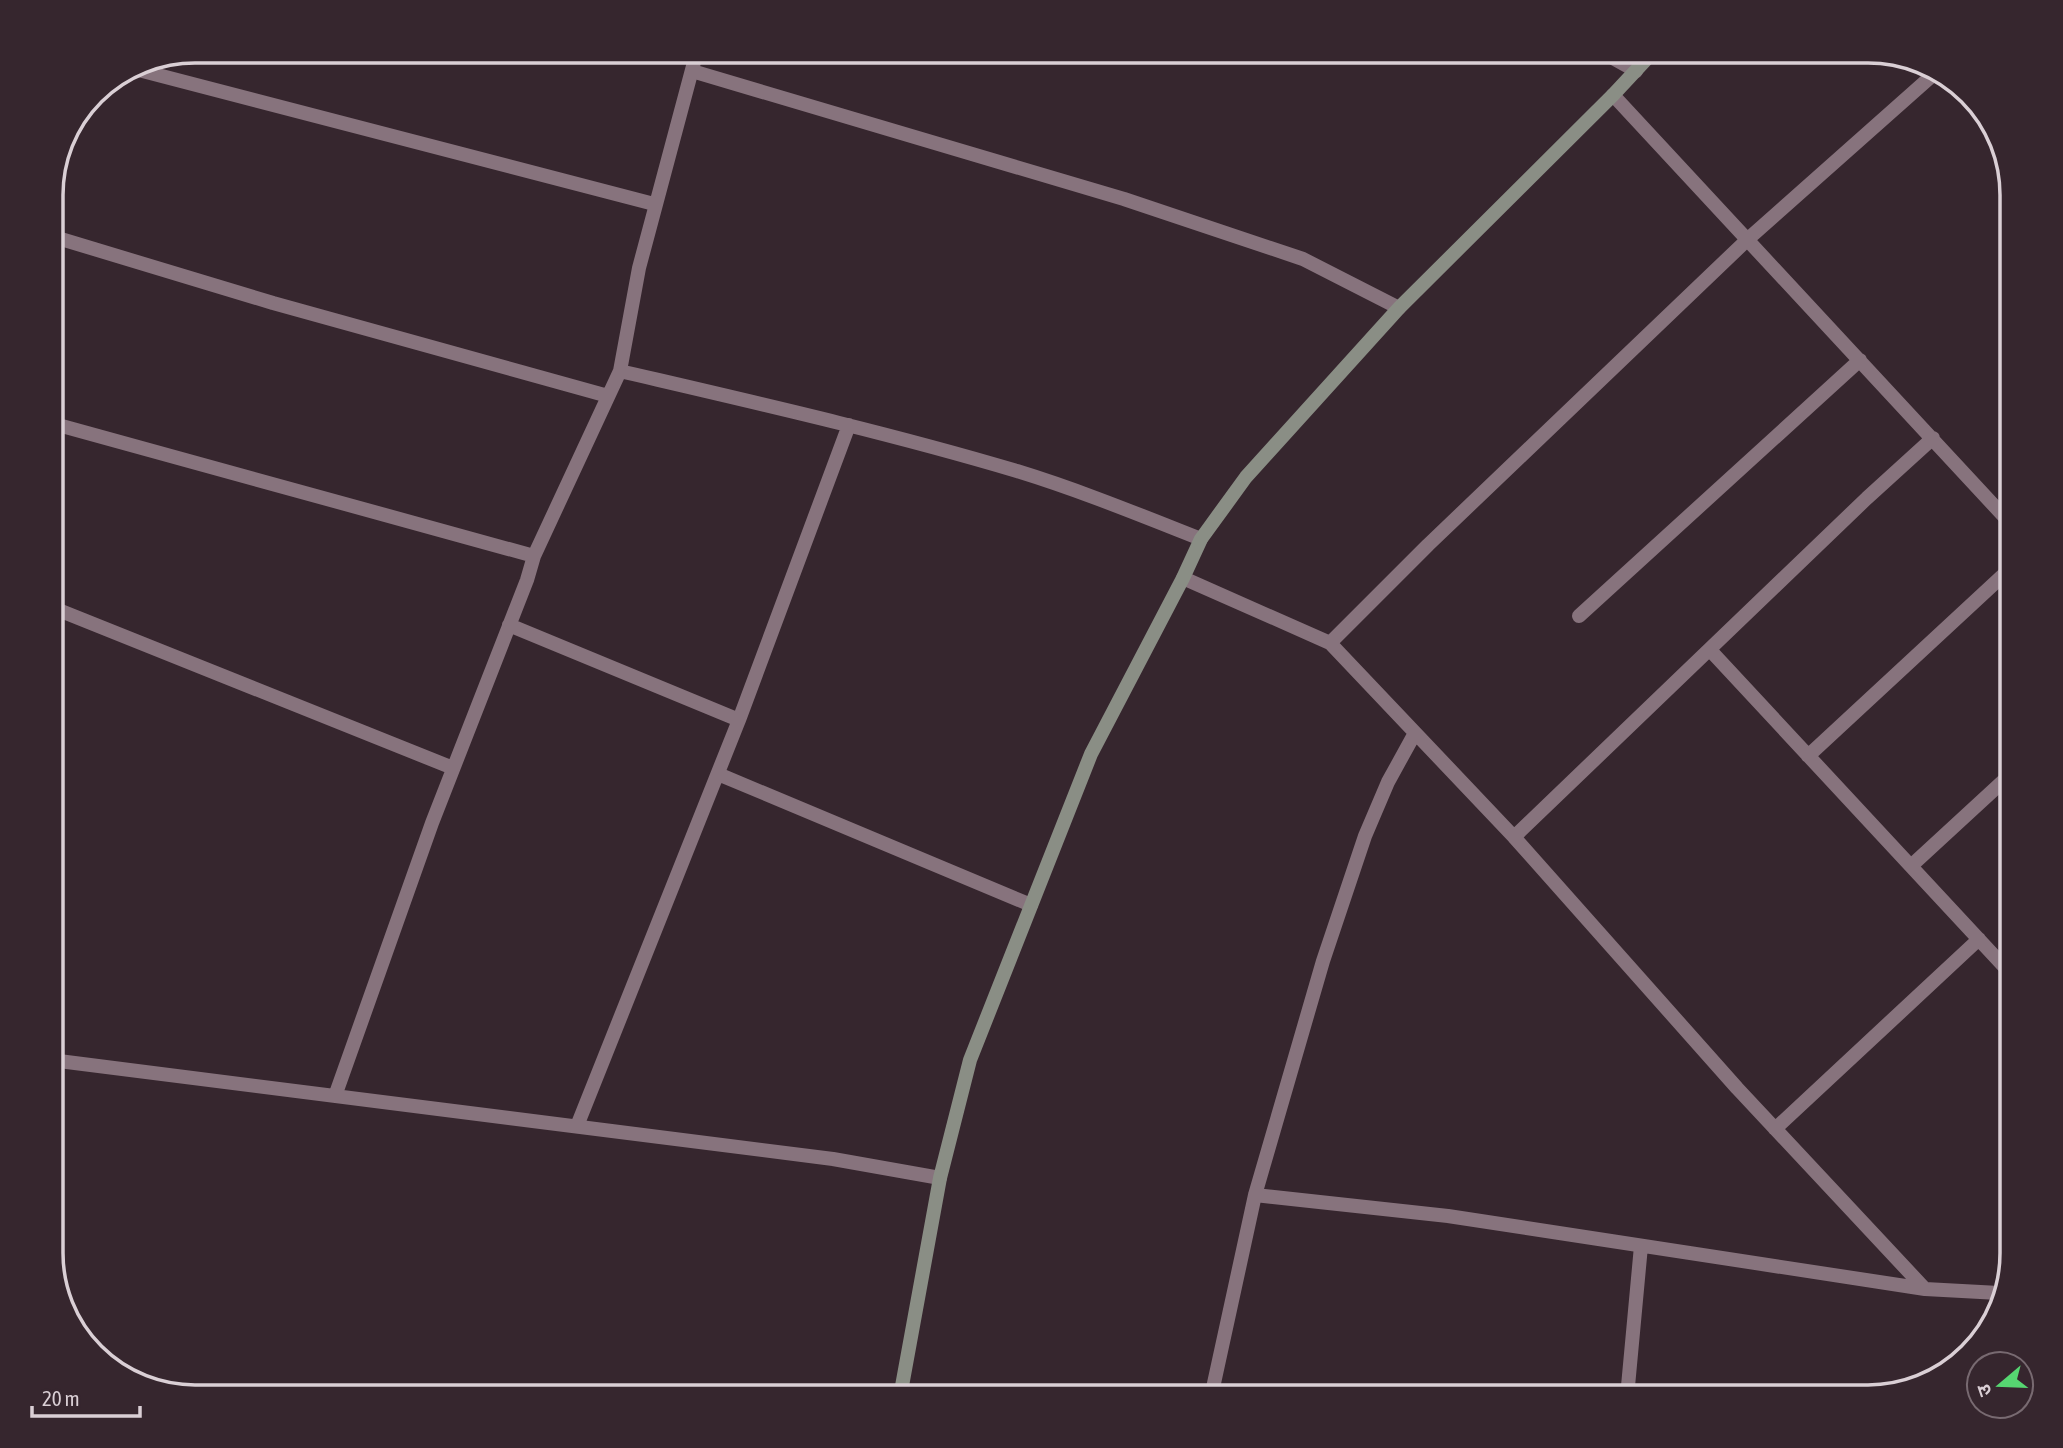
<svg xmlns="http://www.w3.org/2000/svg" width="2063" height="1448" viewBox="0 0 2063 1448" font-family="'Asap Condensed','Noto Sans Devanagari',sans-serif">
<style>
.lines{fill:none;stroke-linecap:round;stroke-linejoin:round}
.street{stroke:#87737d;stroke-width:14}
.secondary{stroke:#8a8e85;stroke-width:14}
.rim{fill:none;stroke:#dacfd5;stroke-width:3.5}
</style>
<rect width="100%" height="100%" fill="#36262e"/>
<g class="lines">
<path class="street" d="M1600,51L1636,71
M131,68L654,204
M692,71L1124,199L1303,259L1399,308
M1613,95L2012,525
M51,236L273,303L608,396
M620,371C753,402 886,432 1017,471C1079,490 1140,515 1201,539
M51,423L534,556
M1183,578L1330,643
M51,607L453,768
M1579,616L1860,360
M509,625L739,720
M1710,650L2012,975
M1808,756L2012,567
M718,774L1031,905
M1514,837L1867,498L1933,438
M1911,866L2012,773
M51,1060L833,1159L940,1178
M335,1096L432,823L527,580L534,556L620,371L639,268L697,51
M577,1126L739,720L849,425
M1775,1129L1979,939
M1255,1195L1448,1216L1925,1289L1999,1293
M1925,1289L1737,1088L1514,837L1330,643L1428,545L1748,239L1935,73
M1211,1397L1255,1195L1323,961L1365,836L1388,782L1415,733
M1627,1397L1641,1246"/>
<path class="secondary" d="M900,1397L940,1178L970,1060L1091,754L1183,578L1201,539L1246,477L1399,308L1613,95L1654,51"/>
</g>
<path d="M0 0H2063V1448H0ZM195 63H1868A132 132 0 0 1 2000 195V1253A132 132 0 0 1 1868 1385H195A132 132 0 0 1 63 1253V195A132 132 0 0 1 195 63Z" fill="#36262e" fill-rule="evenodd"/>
<path class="rim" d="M195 63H1868A132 132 0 0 1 2000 195V1253A132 132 0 0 1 1868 1385H195A132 132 0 0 1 63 1253V195A132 132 0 0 1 195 63Z"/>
<g transform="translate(2000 1385) rotate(251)"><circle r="33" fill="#36262e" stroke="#786a71" stroke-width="2"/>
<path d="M0-5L12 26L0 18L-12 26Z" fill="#56d671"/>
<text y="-10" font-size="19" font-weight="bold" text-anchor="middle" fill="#dacfd5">उ</text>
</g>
<path d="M32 1406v10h108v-10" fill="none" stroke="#dacfd5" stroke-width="3.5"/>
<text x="42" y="1406" font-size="21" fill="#dacfd5" stroke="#36262e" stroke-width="5" paint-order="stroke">20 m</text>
</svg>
